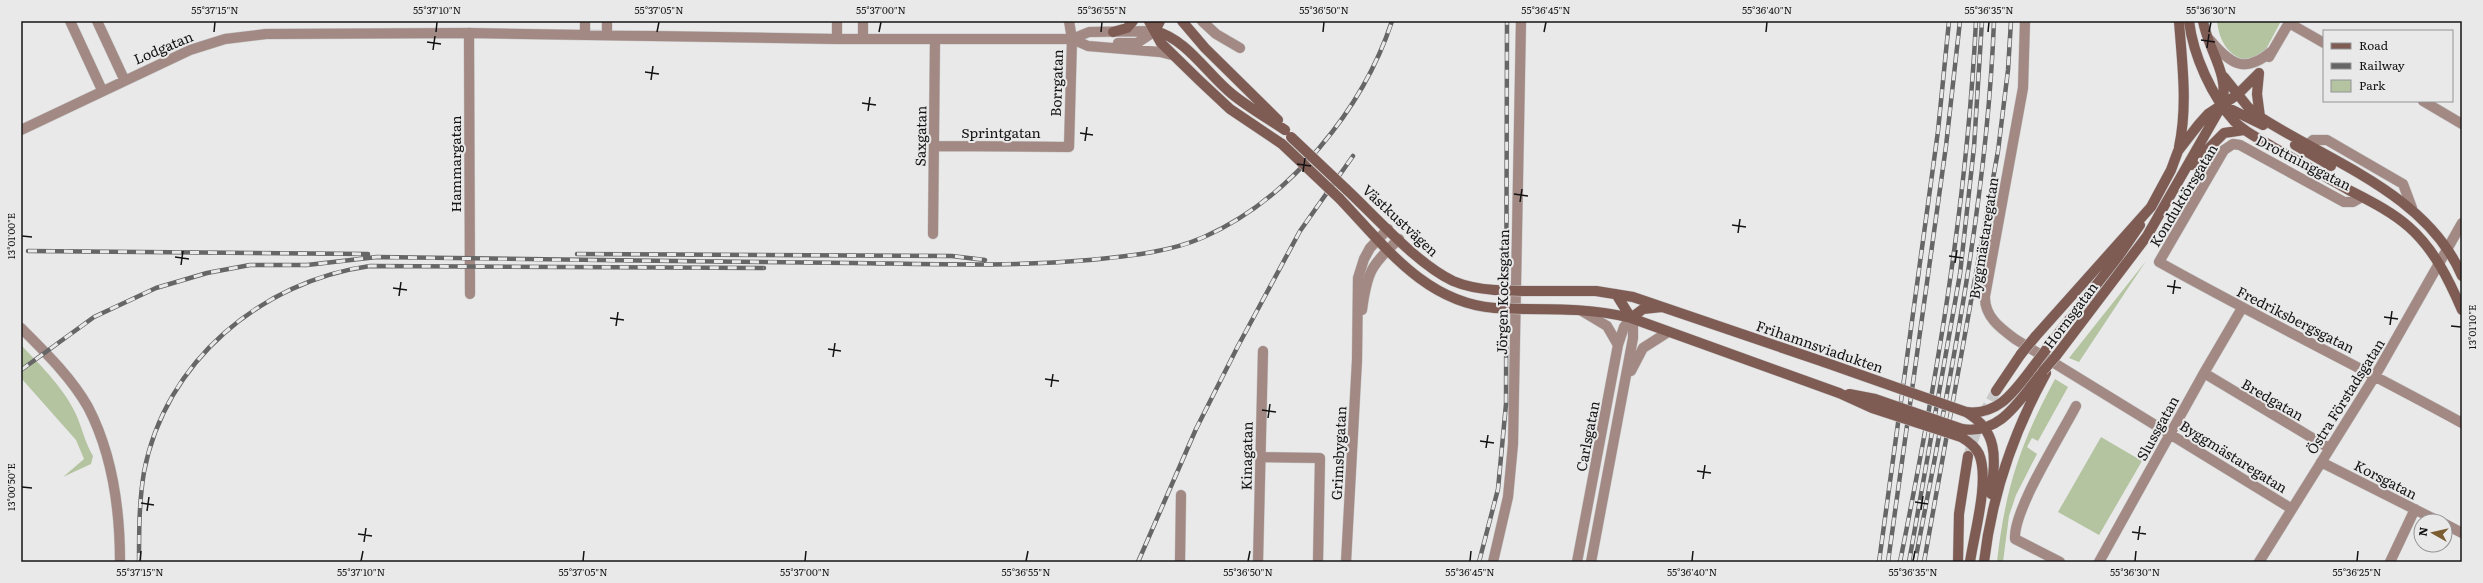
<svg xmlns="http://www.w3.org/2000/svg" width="2483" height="583" viewBox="0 0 2483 583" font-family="Literata,serif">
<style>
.green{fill:#b4c4a0}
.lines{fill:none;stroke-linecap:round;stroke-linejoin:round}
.secondary-tunnel{stroke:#c9c9ca;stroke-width:10;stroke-dasharray:10 5;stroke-linecap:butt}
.minor-casing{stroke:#c7c7c8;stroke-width:11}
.tertiary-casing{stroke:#c7c7c8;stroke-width:11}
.secondary-casing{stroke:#c7c7c8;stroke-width:11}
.minor{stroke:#a28983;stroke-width:10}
.tertiary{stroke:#a28983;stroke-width:10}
.secondary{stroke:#7e5b53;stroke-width:10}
.rail-casing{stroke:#666667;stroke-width:4.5}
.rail{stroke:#e9e9ea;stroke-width:3;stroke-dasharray:9;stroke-linecap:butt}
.secondary-bridge-casing{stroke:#c7c7c8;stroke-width:11;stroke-linecap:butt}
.secondary-bridge{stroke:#7e5b53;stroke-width:10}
.ticks{fill:none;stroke:#141415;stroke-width:1.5}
.labels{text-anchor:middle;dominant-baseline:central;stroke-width:4;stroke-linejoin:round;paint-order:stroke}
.street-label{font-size:14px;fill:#141415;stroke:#e9e9ea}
.neatline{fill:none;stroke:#141415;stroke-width:1.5}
.ticks-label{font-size:10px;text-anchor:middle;fill:#141415}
</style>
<rect width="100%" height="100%" fill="#e9e9ea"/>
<path class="green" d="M2217,21H2281L2264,53L2247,60C2228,57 2219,40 2217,21Z
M2146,261L2079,362L2069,358Z
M22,346C42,367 67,391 78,419C83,432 86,444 93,456L91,464L63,477L84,459L76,440L21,378Z
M2055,379L2068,387L2038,441L2032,438L2027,447L2037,454L2016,495L2009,516L2003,562H1997C2005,489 2020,444 2055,379Z
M2101,437L2142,461L2099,535L2058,512Z"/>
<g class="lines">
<path class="secondary-tunnel" d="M1968,456L1982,416L1996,391"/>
<g class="minor-casing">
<path id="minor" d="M70,21L102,90
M97,21L124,79
M607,21V35
M1202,21L1216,34L1240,48
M2025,21L2023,88L1985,296C1984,316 2000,328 2015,339L2292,509
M2289,23L2324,43
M469,33L470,294
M585,34V21
M837,39V21
M863,39V21
M1072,39L1088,46L1160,52L1172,55
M2210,40C2231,65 2245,74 2272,51
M1118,43H1137L1155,31
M2269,57L2290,21
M2423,101L2462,124
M21,130L190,50L225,39L266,34L469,33L837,39H1072L1089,32L1155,31
M2307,145L2313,140H2327L2403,184L2412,208
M934,146L1069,147L1072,39L1069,21
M2362,197L2353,202H2344L2240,145L2233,144L2224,150L2159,262C2259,318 2362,368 2462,423
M933,234L935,39
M1362,310C1367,272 1371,265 1399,239
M21,328C45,352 71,377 88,407C113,455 120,509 120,562
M2204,373L2329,448
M1260,457L1320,458L1318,562
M2321,462L2438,521
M2445,524L2462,533
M1180,562L1181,495
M1258,562L1263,351
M1346,562L1357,360L1358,278L1364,259L1370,248L1388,229
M1493,562L1508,497L1513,444L1521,21
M2060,562L2015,539C2013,510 2061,435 2076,406
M2099,562L2204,373L2242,308
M2259,562L2375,376L2462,223
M2390,562L2415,509"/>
</g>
<g class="tertiary-casing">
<path id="tertiary" d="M1582,311L1607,326L1618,345
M1631,371L1643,348L1668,332
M1577,562L1618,345L1624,327L1631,318L1633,324V338L1591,562"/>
</g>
<g class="secondary-casing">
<path id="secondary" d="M1149,21L1161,43L1200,81L1230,109L1282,144
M1182,21L1205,48L1278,120
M2189,21C2193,55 2212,97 2235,122C2246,133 2260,139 2273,147C2298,161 2322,175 2347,189C2368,200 2391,211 2409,227C2434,249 2449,280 2462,310
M1155,31C1187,39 1207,74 1232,94C1248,107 1267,118 1285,130
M1155,31L1160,21
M1113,32L1127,28L1133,21
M2259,73L2257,94L2260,117
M2224,77L2248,107L2260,117C2330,162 2427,194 2462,276
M2222,105L2263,125
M2295,145L2331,166
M2179,147C2188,105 2182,63 2179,21
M2192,165L2224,133L2244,130
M1346,189C1376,217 1417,264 1453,281C1467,287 1481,289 1495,290
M1339,198C1384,245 1425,303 1495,308
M1523,291H1596L1633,297L1824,362
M1616,294L1631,318
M1524,309C1560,309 1595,309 1631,318L1839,393
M1631,318L1643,309L1662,307
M2035,337L2151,207L2171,170L2178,151L2199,124L2208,114L2237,95L2259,73
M2051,343L2118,257L2140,225
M2056,356L2147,236L2222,105C2230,74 2208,50 2203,21
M1996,391L2021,354
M1966,412C2000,432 1995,460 1991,494
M1966,412C1999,416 2015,390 2033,367
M1962,429C2001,435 2019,400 2041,374
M1961,437C1968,441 1975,446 1979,454C1990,480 1974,534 1970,562
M1958,562L1959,514L1968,456
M1984,562C1992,494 2013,433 2046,373"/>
</g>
<use href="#minor" class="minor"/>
<use href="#tertiary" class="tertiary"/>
<use href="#secondary" class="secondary"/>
<g class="rail-casing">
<path id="rail" d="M28,251L368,254
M577,254L952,256L985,260
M21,370L94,317L156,288L207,273L250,265H307L377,257C535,260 693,261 851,263C931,264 1010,267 1089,260C1128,256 1167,253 1204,237C1290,199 1363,109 1392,21
M139,562C139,532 139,502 144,472C165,361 262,281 370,266L764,268
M1138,562L1196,429L1238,346L1300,231L1353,156
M1479,562L1498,489L1506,404L1507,21
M1879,562L1938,131L1949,21
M1888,562L1946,146L1960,21
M1900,562C1936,383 1967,204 1976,21
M1909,562L1960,274L1974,147L1982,21
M1915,562C1949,383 1987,204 1994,21
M1924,562L1998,151L2008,70L2011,21"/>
</g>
<use href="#rail" class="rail"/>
<g class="secondary-bridge-casing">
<path id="secondary-bridge" d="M1291,137L1346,189
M1282,144L1339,198
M1495,290L1523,291
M1495,308L1524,309
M2021,354L2035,337
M1824,362L1966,412
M2033,367L2051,343
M2043,371L2056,356
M1839,393L1872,408L1961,437
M1849,394L1875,399L1962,429"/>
</g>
<use href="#secondary-bridge" class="secondary-bridge"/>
</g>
<path class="ticks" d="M214,32L215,22M436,32L437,22M657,32L659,22M879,32L881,22M1101,32L1102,22M1323,32L1324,22M1544,32L1546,22M1766,32L1767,22M1988,32L1989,22M2209,32L2211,22M2201,40L2215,42M427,42L441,44M2207,48L2209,34M433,50L435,36M645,72L659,74M651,80L653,66M862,103L876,105M868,111L870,97M1080,133L1093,135M1085,141L1087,127M1297,164L1311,166M1303,172L1305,158M1514,194L1528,196M1520,202L1522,189M1732,225L1746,227M1738,233L1740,219M22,236L32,237M1949,256L1963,258M175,257L189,259M1955,263L1957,250M181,265L183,251M2167,286L2181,288M393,288L407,290M2173,294L2175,280M399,296L401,282M2384,317L2398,319M610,318L624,320M2390,325L2392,311M616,326L618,312M2451,326L2461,327M828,349L841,351M833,357L835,343M1045,379L1059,381M1051,387L1053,374M1262,410L1276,412M1268,418L1270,404M1480,441L1494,443M1486,448L1488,435M1697,471L1711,473M1703,479L1705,465M22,487L32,488M1915,502L1928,504M141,503L154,505M1921,510L1923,496M147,511L149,497M2132,532L2146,534M358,534L372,536M2138,540L2140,526M364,542L366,528M140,561L141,551M361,561L363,551M583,561L584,551M805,561L806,551M1026,561L1028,551M1248,561L1250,551M1470,561L1471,551M1692,561L1693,551M1913,561L1915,551M2135,561L2136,551M2357,561L2358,551"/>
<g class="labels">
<g class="street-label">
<text transform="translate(163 47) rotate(-23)">Lodgatan</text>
<text transform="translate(1056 83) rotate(-88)">Borrgatan</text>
<text x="1001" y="132">Sprintgatan</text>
<text transform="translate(920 136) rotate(-89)">Saxgatan</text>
<text transform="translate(2304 162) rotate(27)">Drottninggatan</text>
<text transform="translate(455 164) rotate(-90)">Hammargatan</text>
<text transform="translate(2183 195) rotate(-59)">Konduktörsgatan</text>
<text transform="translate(1401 220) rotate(43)">Västkustvägen</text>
<text transform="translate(1983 238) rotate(-81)">Byggmästaregatan</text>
<text transform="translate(1502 292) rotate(-89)">Jörgen Kocksgatan</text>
<text transform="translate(2070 315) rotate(-53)">Hornsgatan</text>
<text transform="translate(2296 319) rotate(27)">Fredriksbergsgatan</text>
<text transform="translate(1820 346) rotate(19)">Frihamnsviadukten</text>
<text transform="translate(2345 396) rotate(-58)">Östra Förstadsgatan</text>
<text transform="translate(2273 399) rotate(30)">Bredgatan</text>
<text transform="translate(2157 428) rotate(-61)">Slussgatan</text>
<text transform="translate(1587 436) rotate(-79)">Carlsgatan</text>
<text transform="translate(1338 453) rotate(-87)">Grimsbygatan</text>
<text transform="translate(1246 456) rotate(-89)">Kinagatan</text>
<text transform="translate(2234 456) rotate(32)">Byggmästaregatan</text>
<text transform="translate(2386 479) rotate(27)">Korsgatan</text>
</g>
</g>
<rect width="2483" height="583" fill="none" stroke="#e9e9ea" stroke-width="44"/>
<rect x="2323" y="30" width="130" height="72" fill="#e9e9ea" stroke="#949495"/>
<rect x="2331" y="43" width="20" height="6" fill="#7e5b53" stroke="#949495"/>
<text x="2359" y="50" font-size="12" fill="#141415">Road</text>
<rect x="2331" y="63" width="20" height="6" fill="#666667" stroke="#949495"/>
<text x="2359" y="70" font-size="12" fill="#141415">Railway</text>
<rect x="2331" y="80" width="20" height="12" fill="#b4c4a0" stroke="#949495"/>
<text x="2359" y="90" font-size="12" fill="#141415">Park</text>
<g transform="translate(2433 533) rotate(278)"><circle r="19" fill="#e9e9ea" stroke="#949495"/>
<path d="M0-3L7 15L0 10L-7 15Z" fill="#7b5d31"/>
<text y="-6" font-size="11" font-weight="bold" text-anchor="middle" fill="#141415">N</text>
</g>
<rect x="22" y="22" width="2439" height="539" class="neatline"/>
<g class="ticks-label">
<text x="215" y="14">55°37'15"N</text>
<text x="437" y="14">55°37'10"N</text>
<text x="659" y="14">55°37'05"N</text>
<text x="881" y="14">55°37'00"N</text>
<text x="1102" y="14">55°36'55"N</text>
<text x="1324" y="14">55°36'50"N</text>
<text x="1546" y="14">55°36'45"N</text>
<text x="1767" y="14">55°36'40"N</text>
<text x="1989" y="14">55°36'35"N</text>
<text x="2211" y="14">55°36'30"N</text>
<text transform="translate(11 236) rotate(-90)" y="4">13°01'00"E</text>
<text transform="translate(2472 327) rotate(-90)" y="4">13°01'10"E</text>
<text transform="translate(11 487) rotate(-90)" y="4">13°00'50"E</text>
<text x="140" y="576">55°37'15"N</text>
<text x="361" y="576">55°37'10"N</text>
<text x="583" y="576">55°37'05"N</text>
<text x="805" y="576">55°37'00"N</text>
<text x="1026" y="576">55°36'55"N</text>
<text x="1248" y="576">55°36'50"N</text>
<text x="1470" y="576">55°36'45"N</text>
<text x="1692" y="576">55°36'40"N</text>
<text x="1913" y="576">55°36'35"N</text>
<text x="2135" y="576">55°36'30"N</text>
<text x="2357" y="576">55°36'25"N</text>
</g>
</svg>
